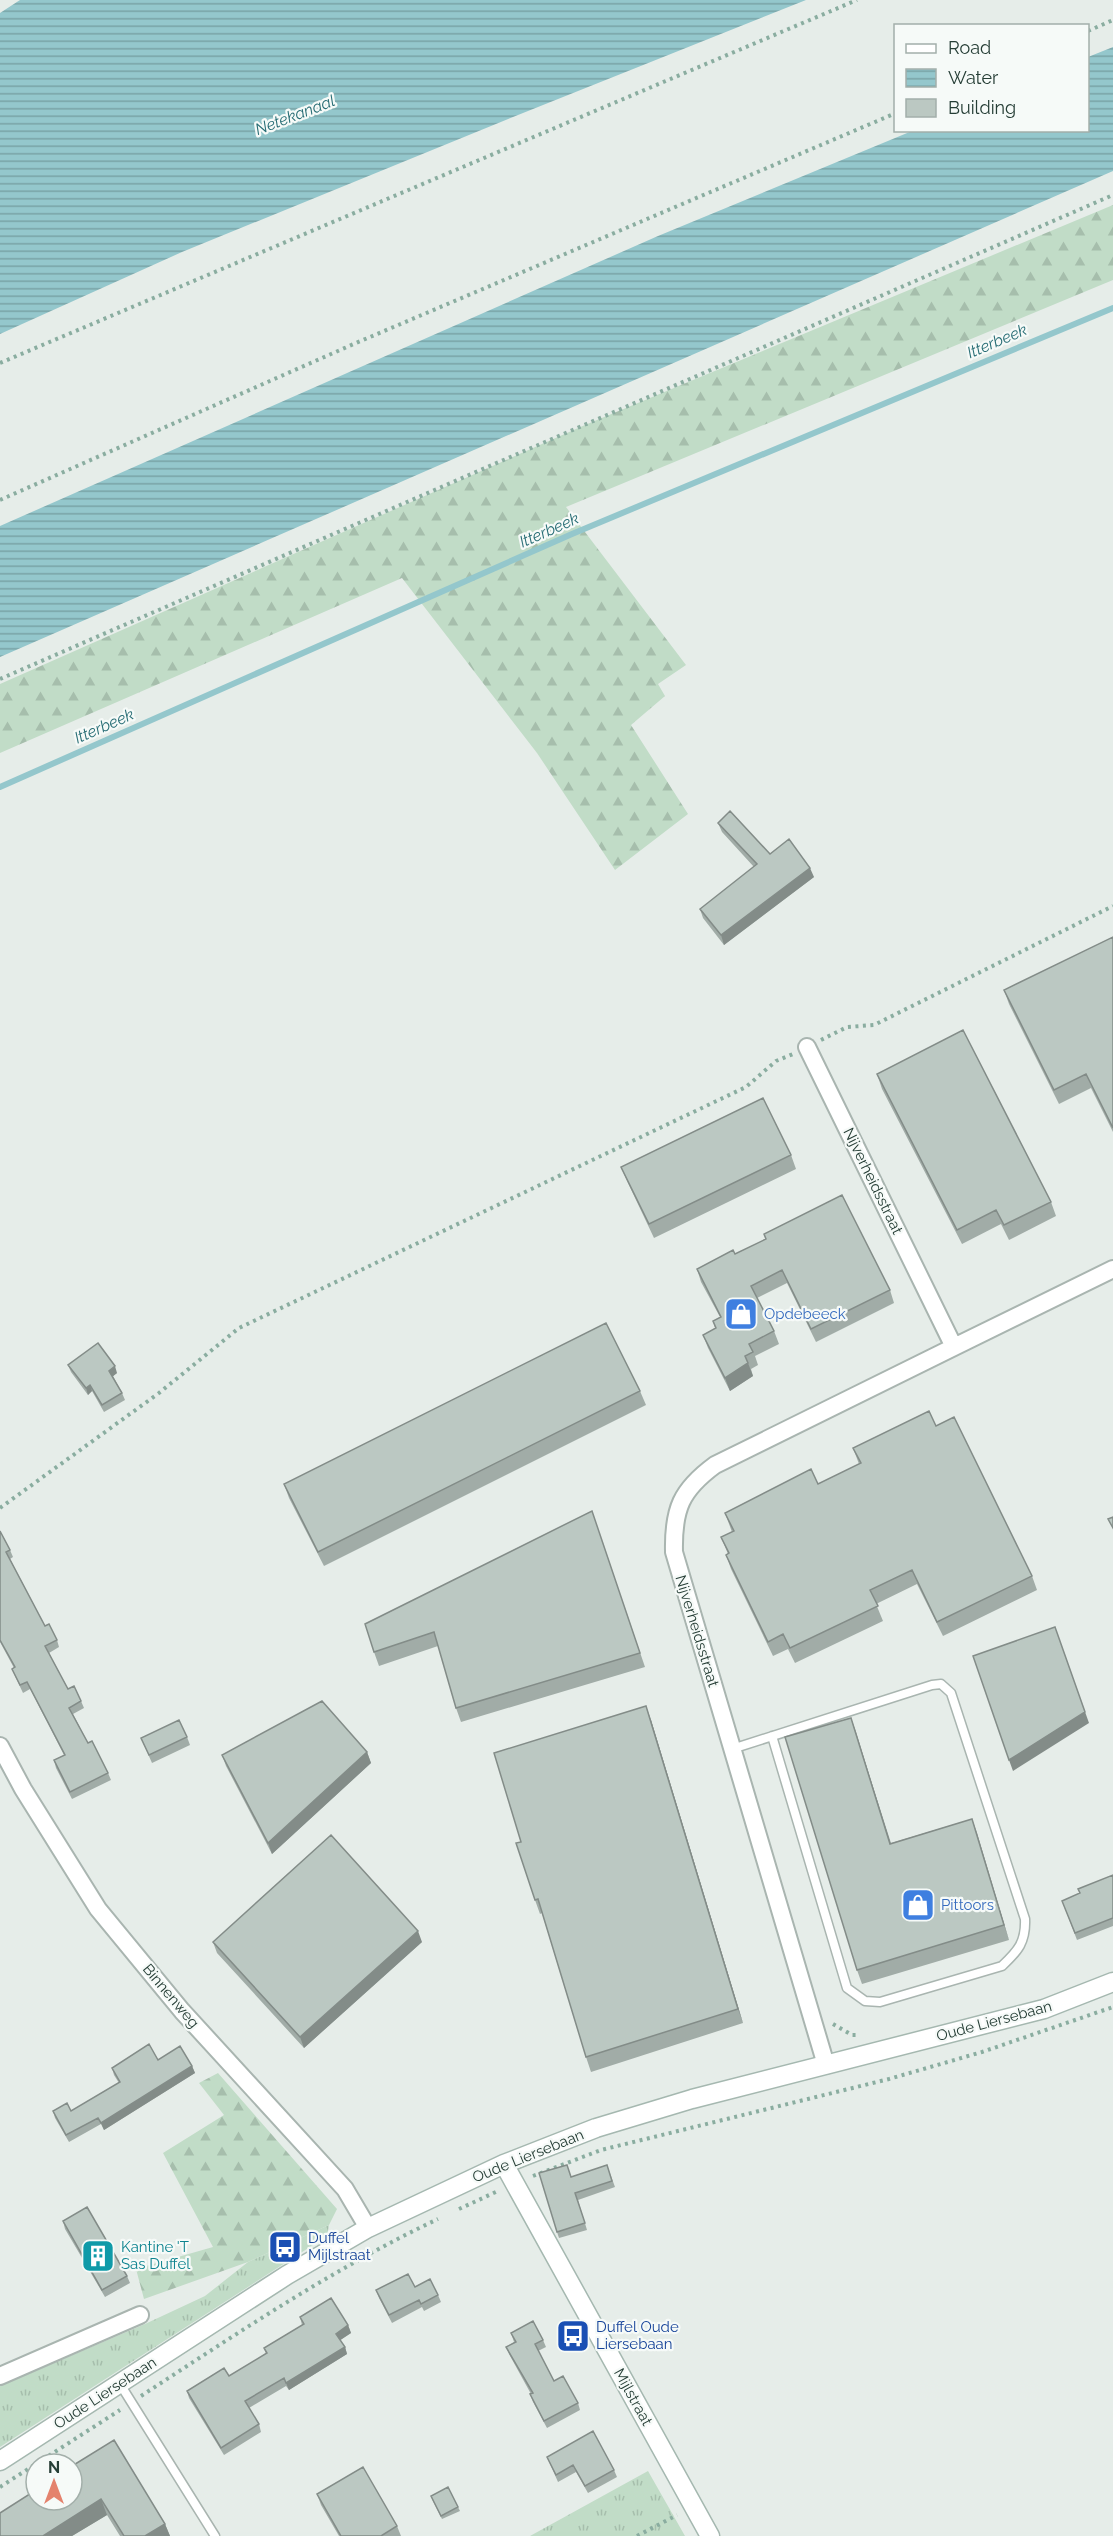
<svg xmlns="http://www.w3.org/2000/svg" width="1113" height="2536" viewBox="0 0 1113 2536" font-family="Raleway,sans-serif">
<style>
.grass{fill:url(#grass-tufts)}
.forest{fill:url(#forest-firs)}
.water{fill:url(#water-rules)}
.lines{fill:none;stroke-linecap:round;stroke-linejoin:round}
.stream{stroke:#94c7cc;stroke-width:6}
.lane-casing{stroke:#a9b5b0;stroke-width:11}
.street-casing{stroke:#a9b5b0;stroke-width:20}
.secondary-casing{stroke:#a5b8b0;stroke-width:21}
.path{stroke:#8aada0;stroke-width:4;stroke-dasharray:3 4.5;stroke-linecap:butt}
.lane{stroke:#fff;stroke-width:8}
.street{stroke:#fff;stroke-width:16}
.secondary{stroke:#fff;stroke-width:18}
.wall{fill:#a1aca7}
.shaded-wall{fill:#838c88}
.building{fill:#bbc8c2;stroke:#838c88;stroke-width:1.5}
.labels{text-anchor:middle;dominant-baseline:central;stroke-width:4.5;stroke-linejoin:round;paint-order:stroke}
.street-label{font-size:15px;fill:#263e36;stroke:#f6faf8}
.shop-label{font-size:15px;fill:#366cbe;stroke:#f6faf8;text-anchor:start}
.transit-label{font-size:15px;fill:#164399;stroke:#f6faf8;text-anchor:start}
.culture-label{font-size:15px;fill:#0d838f;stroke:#f6faf8;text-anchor:start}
.water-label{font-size:16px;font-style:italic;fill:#266c74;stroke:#f6faf8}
</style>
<defs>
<pattern id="grass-tufts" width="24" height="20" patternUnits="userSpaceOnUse" patternTransform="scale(1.5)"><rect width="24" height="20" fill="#c1dcc7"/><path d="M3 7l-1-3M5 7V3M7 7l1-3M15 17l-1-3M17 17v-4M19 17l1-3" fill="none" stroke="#a6beac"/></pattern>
<pattern id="forest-firs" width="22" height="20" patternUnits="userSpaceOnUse" patternTransform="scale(1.5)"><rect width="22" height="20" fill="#c1dcc7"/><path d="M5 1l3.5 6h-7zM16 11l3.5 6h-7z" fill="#a6beac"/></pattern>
<pattern id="water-rules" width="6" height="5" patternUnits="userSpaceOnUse" patternTransform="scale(1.5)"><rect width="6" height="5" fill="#94c7cc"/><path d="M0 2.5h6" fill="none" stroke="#79a3a6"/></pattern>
</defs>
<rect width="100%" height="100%" fill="#e6ede9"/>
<path class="grass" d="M329,2225L327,2236L0,2447V2386L145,2324L205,2296L248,2262Z
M648,2471L685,2536H530Z"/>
<path class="forest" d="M1113,205V280L566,507L686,665L658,684L665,696L631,725L688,814L615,870L537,753L402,578L0,753V684L585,425Z
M218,2073L337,2209L329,2225L248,2262L144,2299L136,2269L213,2247L163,2153L224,2115L199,2083Z"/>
<path class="water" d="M20,0H806L518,115L182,252L0,334V13Z
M1113,47V171L0,657V526L658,236L912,131L1088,130V57Z"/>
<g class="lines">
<path class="stream" d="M0,787L572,534L1113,308"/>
<g class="lane-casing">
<path id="lane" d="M732,1749L932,1685L941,1684L951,1693L1025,1919C1026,1942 1018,1951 1002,1966L880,2002L865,2001L847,1988L772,1736
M120,2384L215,2536"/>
</g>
<g class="street-casing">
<path id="street" d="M807,1047L954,1347L1113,1269
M0,1746L23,1789L98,1909L182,2011L345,2189L368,2228
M826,2065L674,1552C673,1509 681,1490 715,1465L954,1347
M0,2376L140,2315"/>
</g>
<g class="secondary-casing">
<path id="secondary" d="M504,2164L710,2536
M0,2461L287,2275L368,2228L504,2164L596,2128L692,2099L1044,2009L1113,1982"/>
</g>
<path class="path" d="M1088,31L1113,20
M0,363L857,0
M0,500L356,343L896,113
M0,679L1113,195
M821,1040L847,1027L874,1025L1113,906
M0,1508L159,1393L239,1328L746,1087L776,1061L793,1054
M833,2024L852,2035H858
M533,2176L601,2150L889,2079L982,2052L1113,2007
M459,2209L498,2191
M141,2396C238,2333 334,2268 438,2219
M36,2464L120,2410
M0,2487L36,2464
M637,2536L677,2515"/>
<use href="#lane" class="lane"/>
<use href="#street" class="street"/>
<use href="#secondary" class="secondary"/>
</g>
<path class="wall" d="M718,823L770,854L814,877L724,945L703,918L700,909L754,867L722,832Z
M1113,937V1132L1091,1088L1059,1104L1009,1004L1004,990Z
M877,1074L1051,1202L1056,1216L1009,1240L1001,1224L962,1244L882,1089Z
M791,1155L796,1169L654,1238L627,1181L621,1167Z
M764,1234L890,1290L894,1303L816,1342L787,1283L757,1298L774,1331L779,1344L755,1356L758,1365L751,1369L753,1376L730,1391L708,1348L703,1335L715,1328L713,1321L720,1317L701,1282L697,1269L735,1254L766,1239Z
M68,1365L117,1373L113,1376L122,1393L125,1400L104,1412L92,1391L88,1395L71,1372Z
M640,1391L646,1405L324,1566L289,1498L284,1484Z
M936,1426L1032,1576L1037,1590L943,1636L917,1584L876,1604L883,1621L795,1663L788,1649L773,1656L731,1569L726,1555L728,1554L721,1537L732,1532L725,1513L818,1484L859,1464L853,1448Z
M592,1511L645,1667L461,1722L456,1708L438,1646L379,1666L374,1652Z
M0,1531L10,1550L13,1557L10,1559L45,1626L57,1640L59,1647L49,1653L68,1689L81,1701L84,1708L73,1714L88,1743L108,1773L111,1780L72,1799L56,1768L54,1760L64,1755L30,1689L23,1693L15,1676L12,1669L14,1668L0,1642Z
M851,1718L891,1843L972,1819L1009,1940L862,1984L857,1970Z
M651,1720L743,2023L591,2072L586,2057L542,1913L540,1914L535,1900L521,1842Z
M187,1737L190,1745L152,1763L141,1738Z
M367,1752L371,1763L272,1854L226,1766L222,1755Z
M1113,1875V1926L1077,1940L1062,1901L1080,1893Z
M213,1942H422L304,2048L217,1953Z
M158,2060L192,2066L195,2073L104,2130L101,2124L69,2142L55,2118L53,2111H71L119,2083L114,2075L112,2068Z
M607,2165L615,2187L578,2200L587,2230L559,2238L557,2232L571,2177Z
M63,2221L127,2276L130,2283L105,2297L65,2229Z
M415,2287L438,2295L441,2302L424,2311L422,2307L392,2323L379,2298L376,2290Z
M300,2317L348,2325L351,2333L340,2340L345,2347L347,2354L289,2390L286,2386L249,2408L259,2424L261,2432L224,2455L189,2398L187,2391L229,2376L266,2354L264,2348L302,2325Z
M511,2333L543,2340L546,2347L538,2351L554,2381L578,2403L580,2410L547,2428L533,2402L530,2394H531L509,2354L506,2347L514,2342Z
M547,2457L614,2470L617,2477L588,2493L576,2472L558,2482Z
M72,2466L165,2524L170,2536H120L107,2515L72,2536H0L33,2492Z
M317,2494L397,2526L401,2536H339L321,2505Z
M432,2499L458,2507L460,2511L442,2519Z"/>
<path class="shaded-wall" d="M810,868L814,877L724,945L721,935Z
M748,1363L753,1376L730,1391L725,1378Z
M115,1366L117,1373L112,1377L109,1371Z
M90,1385L92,1391L88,1395L86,1388Z
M1055,1627L1089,1723L1013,1771L1009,1760Z
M646,1706L651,1720L743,2023L738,2009Z
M851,1718L856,1732L895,1858L890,1844Z
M367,1752L371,1763L272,1854L268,1843Z
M972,1819L977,1833L1009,1940L1004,1925Z
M418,1931L422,1942L304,2048L300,2037Z
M192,2066L195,2073L104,2130L101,2123Z
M348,2325L351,2333L339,2341L336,2334Z
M345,2347L347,2354L289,2390L286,2383Z
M101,2499L107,2515L72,2536H43Z
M165,2524L170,2536H145Z"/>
<path class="building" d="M730,811L770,854L789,839L810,868L721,935L700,909L757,864L718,823Z
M1113,937V1128L1086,1074L1054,1090L1004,990Z
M963,1030L1051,1202L1004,1225L996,1210L957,1230L877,1074Z
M763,1098L791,1155L649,1224L621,1167Z
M842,1195L890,1290L811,1329L782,1270L751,1286L774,1331L749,1344L753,1352L745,1356L748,1363L725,1378L703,1335L716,1328L713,1321L721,1317L697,1269L733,1250L735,1254L766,1239L764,1234Z
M606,1323L640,1391L318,1552L284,1484Z
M98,1343L115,1366L109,1371L122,1393L102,1405L90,1385L86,1388L68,1365Z
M929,1411L936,1426L954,1417L1032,1576L937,1622L912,1570L870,1590L878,1606L790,1648L783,1634L768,1642L726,1555L729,1553L721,1537L734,1531L725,1513L811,1469L818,1484L861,1463L853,1448Z
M592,1511L640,1653L456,1708L434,1632L374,1652L365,1624Z
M1113,1517V1528L1108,1519Z
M0,1531L10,1550L6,1552L45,1626L49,1624L57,1640L45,1646L68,1689L74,1686L81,1701L69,1708L88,1743L92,1741L108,1773L70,1792L54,1760L65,1755L27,1682L20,1685L12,1669L15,1667L0,1640Z
M1055,1627L1085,1712L1009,1760L973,1656Z
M322,1701L367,1752L268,1843L222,1755Z
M646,1706L738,2009L586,2057L538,1899L535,1900L516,1843L521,1842L494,1753Z
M851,1718L890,1844L972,1819L1004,1925L857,1970L785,1737Z
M179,1720L187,1737L149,1755L141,1738Z
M331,1835L418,1931L300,2037L213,1942Z
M1113,1875V1918L1075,1933L1062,1901L1080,1893L1078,1889Z
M149,2044L158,2060L180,2046L192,2066L101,2123L98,2118L66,2135L53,2111L67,2103L71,2111L120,2082L112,2068Z
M567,2165L571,2177L607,2165L612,2181L575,2193L585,2223L557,2232L539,2173Z
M87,2207L127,2276L102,2290L63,2221Z
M408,2274L415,2287L430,2279L438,2295L421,2304L419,2300L389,2315L376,2290Z
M331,2298L348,2325L336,2334L345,2347L286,2383L284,2378L245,2401L259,2424L221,2448L187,2391L224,2368L229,2376L267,2353L264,2348L304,2324L300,2317Z
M533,2321L543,2340L535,2344L554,2381L563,2376L578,2403L544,2421L530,2394L533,2393L506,2347L516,2342L511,2333Z
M593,2431L614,2470L585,2486L573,2465L556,2475L547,2457Z
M114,2440L165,2524L145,2536H124L101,2499L43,2536H0V2513L33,2492L32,2490L36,2488V2500H72V2466Z
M363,2467L397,2526L381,2536H341L317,2494Z
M448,2487L458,2507L441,2516L431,2496Z"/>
<defs>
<g id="shop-square" transform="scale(1.725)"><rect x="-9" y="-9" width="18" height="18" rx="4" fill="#3f7fe0" stroke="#f6faf8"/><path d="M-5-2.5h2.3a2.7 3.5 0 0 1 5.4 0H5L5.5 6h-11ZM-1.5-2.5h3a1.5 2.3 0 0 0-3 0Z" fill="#fff"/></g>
<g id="bus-square" transform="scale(1.725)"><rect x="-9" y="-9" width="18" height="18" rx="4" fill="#1a4fb4" stroke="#f6faf8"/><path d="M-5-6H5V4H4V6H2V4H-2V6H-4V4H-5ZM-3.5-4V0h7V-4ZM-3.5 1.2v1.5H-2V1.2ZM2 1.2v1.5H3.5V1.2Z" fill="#fff"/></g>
<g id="building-square" transform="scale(1.725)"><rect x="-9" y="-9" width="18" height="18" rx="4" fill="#0f9aa8" stroke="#f6faf8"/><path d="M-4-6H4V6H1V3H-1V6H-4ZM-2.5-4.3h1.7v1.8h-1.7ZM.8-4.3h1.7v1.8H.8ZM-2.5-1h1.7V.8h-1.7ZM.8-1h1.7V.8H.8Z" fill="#fff"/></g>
</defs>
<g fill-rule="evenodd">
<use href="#shop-square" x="741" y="1314"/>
<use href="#shop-square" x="918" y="1905"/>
<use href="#bus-square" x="285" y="2247"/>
<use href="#building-square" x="98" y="2256"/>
<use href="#bus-square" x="573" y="2336"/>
</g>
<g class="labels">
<g class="street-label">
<text transform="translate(873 1181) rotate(64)">Nijverheidsstraat</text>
<text transform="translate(697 1631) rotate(73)">Nijverheidsstraat</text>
<text transform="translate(171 1996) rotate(50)">Binnenweg</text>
<text transform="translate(994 2021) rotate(-15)">Oude Liersebaan</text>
<text transform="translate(528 2156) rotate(-22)">Oude Liersebaan</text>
<text transform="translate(105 2393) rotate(-33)">Oude Liersebaan</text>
<text transform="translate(633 2397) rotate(61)">Mijlstraat</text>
</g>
<g class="shop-label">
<text x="764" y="1314">Opdebeeck</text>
<text x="941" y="1905">Pittoors</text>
</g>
<g class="transit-label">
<text x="308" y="2238">Duffel<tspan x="308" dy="17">Mijlstraat</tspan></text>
<text x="596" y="2327">Duffel Oude<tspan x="596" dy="17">Liersebaan</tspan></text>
</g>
<g class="culture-label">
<text x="121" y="2247">Kantine 'T<tspan x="121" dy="17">Sas Duffel</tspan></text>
</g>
<g class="water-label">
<text transform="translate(295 115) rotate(-21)">Netekanaal</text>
<text transform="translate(997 341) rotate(-23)">Itterbeek</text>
<text transform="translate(549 530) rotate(-24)">Itterbeek</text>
<text transform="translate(104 726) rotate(-24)">Itterbeek</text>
</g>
</g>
<rect x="894" y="24" width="195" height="108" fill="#f6faf8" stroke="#a3afaa" stroke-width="1.5"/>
<rect x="906" y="44" width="30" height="9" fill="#ffffff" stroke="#a3afaa" stroke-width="1.5"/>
<text x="948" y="54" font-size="18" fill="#263e36">Road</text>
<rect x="906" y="69" width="30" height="18" fill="url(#water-rules)" stroke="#a3afaa" stroke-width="1.5"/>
<text x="948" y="84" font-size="18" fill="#263e36">Water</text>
<rect x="906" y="99" width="30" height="18" fill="#bbc8c2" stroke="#a3afaa" stroke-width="1.5"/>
<text x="948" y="114" font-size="18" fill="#263e36">Building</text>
<g transform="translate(54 2482)"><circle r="28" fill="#f6faf8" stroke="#a3afaa" stroke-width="1.5"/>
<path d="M0-4.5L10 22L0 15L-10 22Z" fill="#e4826d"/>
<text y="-9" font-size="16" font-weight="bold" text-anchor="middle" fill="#263e36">N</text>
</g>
</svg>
